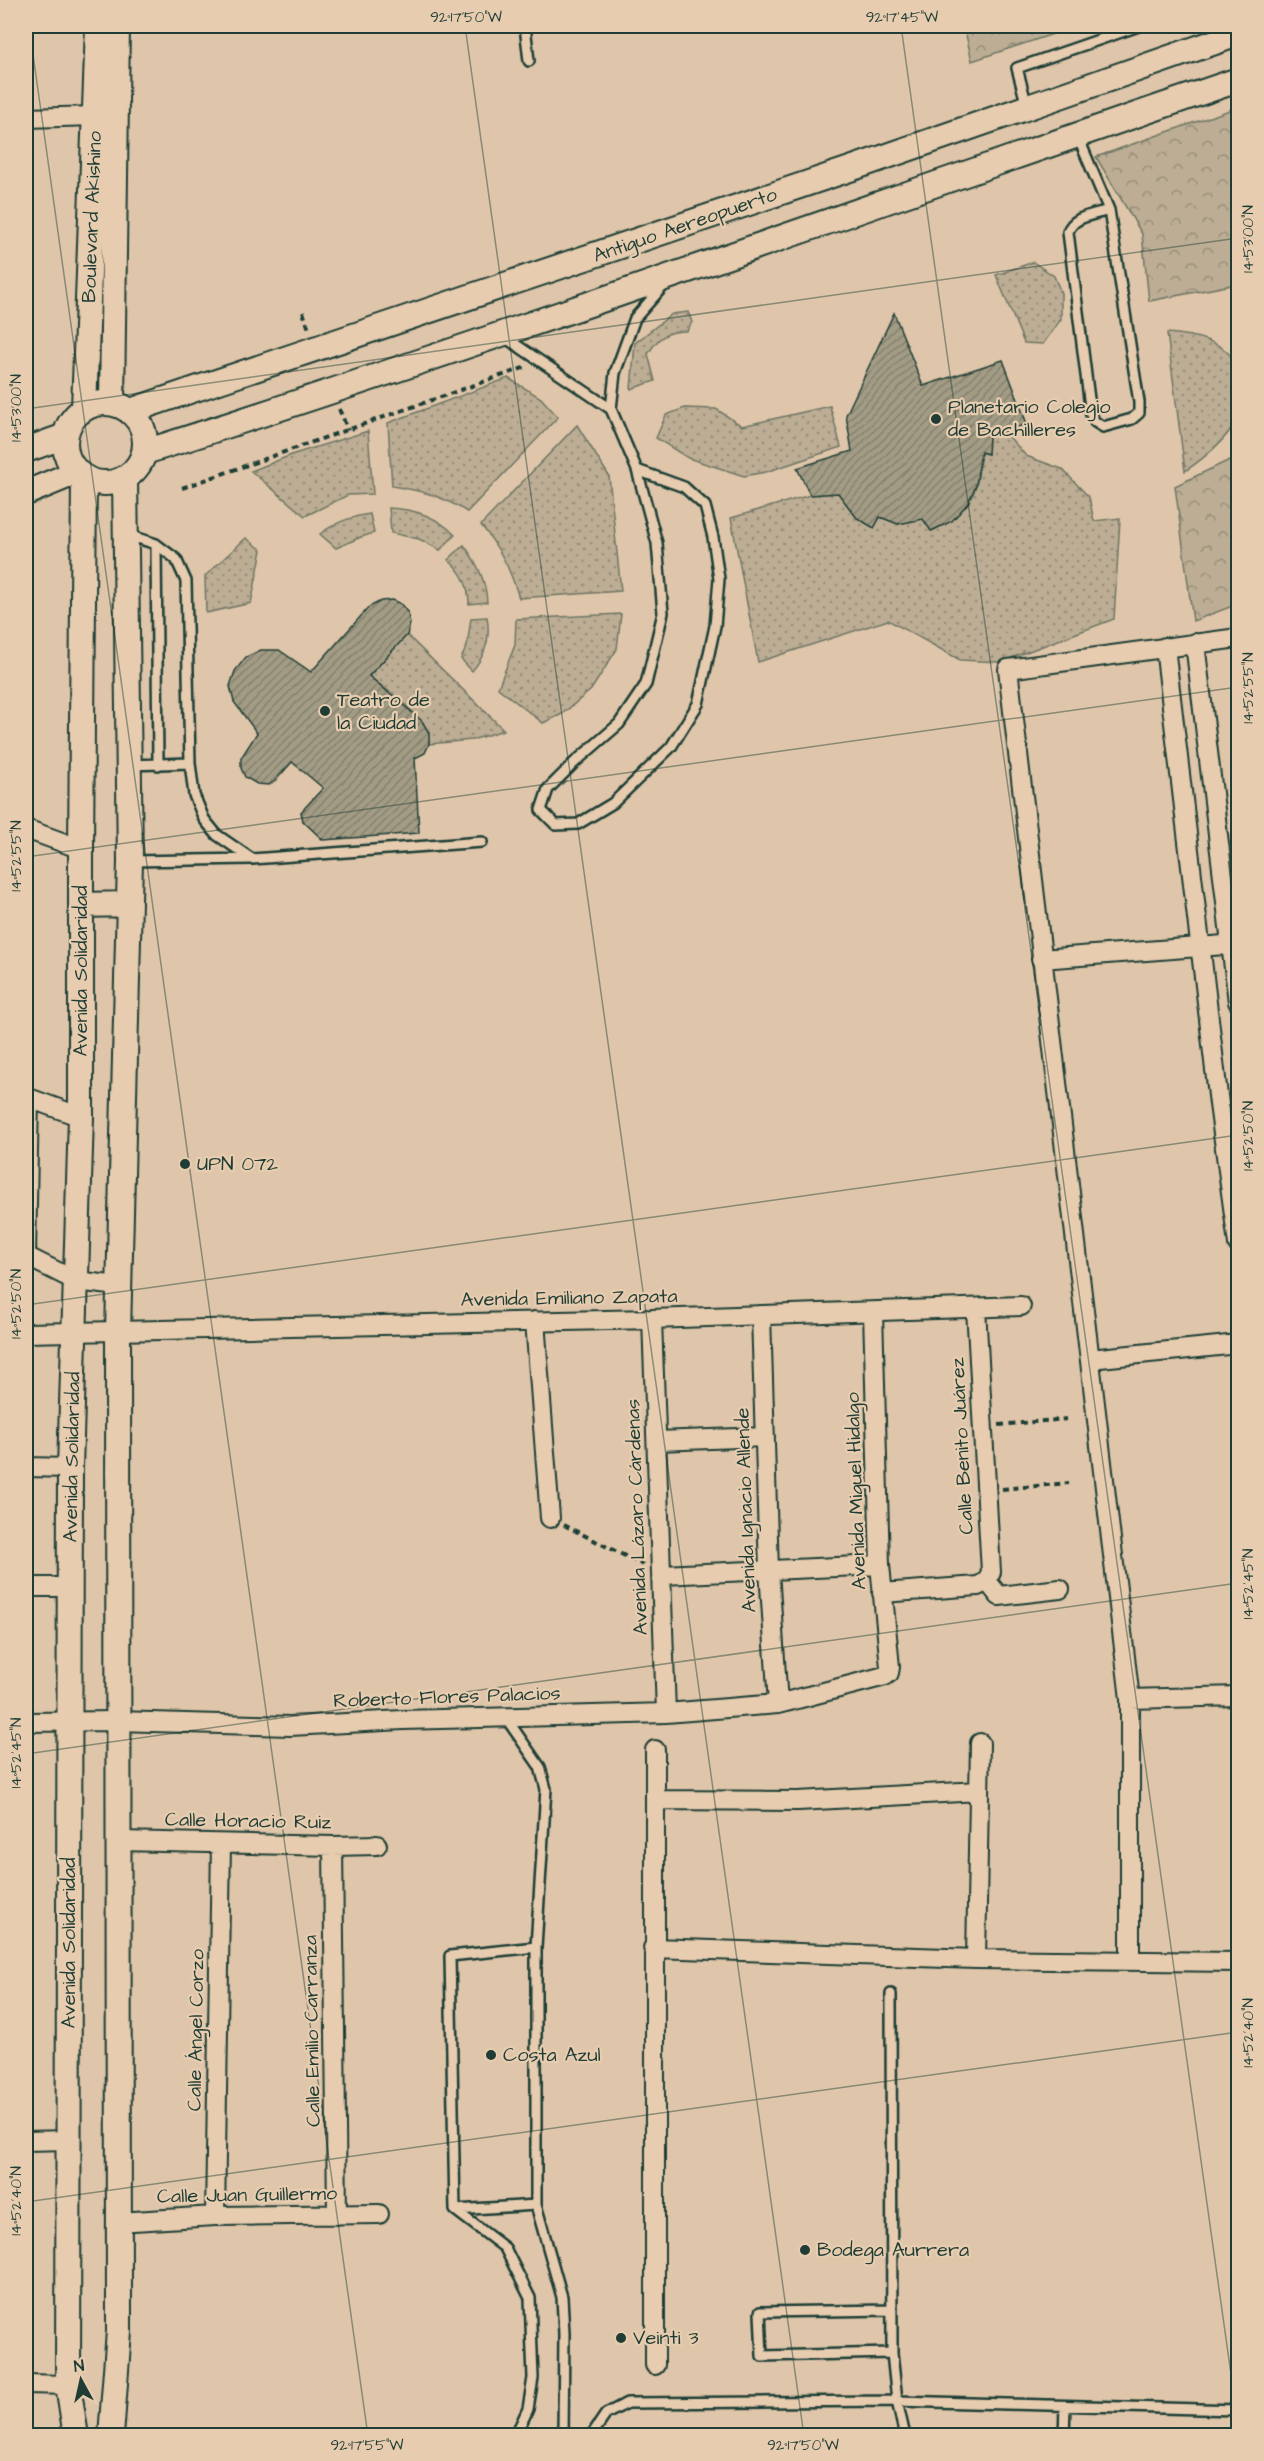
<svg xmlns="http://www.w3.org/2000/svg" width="1264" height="2461" viewBox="0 0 1264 2461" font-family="'Architects Daughter',sans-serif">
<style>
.park{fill:url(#park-crowns);stroke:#6e7564;stroke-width:1.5}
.garden{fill:url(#garden-dots);stroke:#6e7564;stroke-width:1.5}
.building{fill:url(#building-hatch);stroke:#1f3d34;stroke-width:1.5}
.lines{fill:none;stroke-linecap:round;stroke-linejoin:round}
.lane-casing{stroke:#1f3d34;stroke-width:14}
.street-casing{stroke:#1f3d34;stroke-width:22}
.secondary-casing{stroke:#1f3d34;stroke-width:28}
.path{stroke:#1f3d34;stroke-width:4;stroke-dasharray:6 4.5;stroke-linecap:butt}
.lane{stroke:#e7ccaf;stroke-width:9}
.street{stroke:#e7ccaf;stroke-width:18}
.secondary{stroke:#e7ccaf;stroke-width:24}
.ticks{fill:none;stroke:#1f3d34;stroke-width:1.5;stroke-opacity:0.45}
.poi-dot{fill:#1f3d34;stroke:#e7ccaf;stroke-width:2}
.labels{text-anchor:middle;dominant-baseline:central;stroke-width:4.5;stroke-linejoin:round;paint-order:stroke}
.street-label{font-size:20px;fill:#1f3d34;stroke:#e7ccaf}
.poi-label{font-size:20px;fill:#1f3d34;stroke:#e7ccaf;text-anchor:start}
.neatline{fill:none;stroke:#1f3d34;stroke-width:2}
.ticks-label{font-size:15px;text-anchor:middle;fill:#1f3d34}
</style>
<defs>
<pattern id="park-crowns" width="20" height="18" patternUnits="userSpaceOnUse" patternTransform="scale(1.5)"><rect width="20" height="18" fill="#bcad94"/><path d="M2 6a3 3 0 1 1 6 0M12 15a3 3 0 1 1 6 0" fill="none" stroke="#988e7a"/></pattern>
<pattern id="garden-dots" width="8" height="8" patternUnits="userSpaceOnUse" patternTransform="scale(1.5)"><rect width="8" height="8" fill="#bcad94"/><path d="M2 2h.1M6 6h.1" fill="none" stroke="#988e7a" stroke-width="1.8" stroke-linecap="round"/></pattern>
<pattern id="building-hatch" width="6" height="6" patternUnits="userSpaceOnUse" patternTransform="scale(1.5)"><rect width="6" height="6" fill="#a39c85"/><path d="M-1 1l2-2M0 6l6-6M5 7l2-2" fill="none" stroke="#84806e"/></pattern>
</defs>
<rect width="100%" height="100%" fill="#dfc6aa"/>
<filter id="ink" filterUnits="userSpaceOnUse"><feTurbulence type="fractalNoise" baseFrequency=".0167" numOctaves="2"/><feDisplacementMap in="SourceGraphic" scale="12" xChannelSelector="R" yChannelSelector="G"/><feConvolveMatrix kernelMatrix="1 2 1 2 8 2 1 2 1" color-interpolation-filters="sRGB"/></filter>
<g filter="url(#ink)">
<path class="park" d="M964,26H1077L972,61Z
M1238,107V328L1232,285L1149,301L1142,234L1096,157Z
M1238,456V604L1193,621L1175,486Z"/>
<path class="garden" d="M1033,262L1054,276L1061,293V319L1043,344L1024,343L996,275Z
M688,312L692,322L687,331C667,331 658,337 648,354L655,381L631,389L635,343L672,314Z
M1167,333C1193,335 1227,340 1238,368C1240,375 1238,384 1238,391C1238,398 1240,407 1238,414C1234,434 1202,460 1185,471Z
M508,378L541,398L558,417L467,512C441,495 422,491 392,486L388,423Z
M830,406L841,447L766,472L744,476L688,458L656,438L666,415L685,408L716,409L742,426Z
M577,425L609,476L621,591L519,598C510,568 500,549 481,525Z
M368,431L373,494L348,495L305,516L251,471L294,454Z
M1004,431L1026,456L1062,469L1089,497L1094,521L1120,518L1114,619L1000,662L960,660L888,620L758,662L731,518L810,495L838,493L857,518L874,528L880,517L898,524L923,519L932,531C966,515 983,491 978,452L988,454L989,436Z
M389,508C415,509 437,516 455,535L440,550L419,539L391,533Z
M370,514L374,533L361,537L336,548L320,534C336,522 350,517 370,514Z
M246,538L262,550L251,603L206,613L205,576Z
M464,545C477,563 486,580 487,602L469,604C469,587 462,571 448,560Z
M621,614L617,649L591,690L562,714L543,723L498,688L515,645L516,619Z
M487,617C491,638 486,655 472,671L461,659L467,646L471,618Z
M407,635L504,730L472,740L429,744C428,716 390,693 369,676Z"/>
<path class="building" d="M894,313L923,386L1003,360L1027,424L989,436L988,454L981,452L976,485L968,503L952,521L931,531L923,519L898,524L880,517L874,528L857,518L838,493L810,495L797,468L852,451L846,415Z
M392,600L401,604L408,613L410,624L407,635L369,676L422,721L429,733V744L425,753L415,758L419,833L323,840L303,821L301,812L323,788L292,762L275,781L269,785L257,784L245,777L241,768V758L257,733L234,702L230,686L235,671L246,657L261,650H279L311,672L369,607L381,601Z"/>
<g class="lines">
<g class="lane-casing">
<path id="lane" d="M525,26L529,61
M1027,106L1017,68L1139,26
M1078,137L1109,210L1139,402V413L1132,419L1103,427L1095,422L1091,415L1068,232C1073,216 1094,215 1109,210
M503,336L611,409
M637,470L684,487L705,506L713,537L719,579L715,626L698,704L671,747L613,803L578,824L556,825L541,810L548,789L574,763L619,724L646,684L663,613L657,543L637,470L611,409L615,373L635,318L665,284
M128,535L156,544L176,559L186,581L190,763L194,795L204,819L217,835L252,859L482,842
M156,544L158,765
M129,765L190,763
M131,861L252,859
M506,1718L540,1767L546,1789L536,1947V2205L562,2297L564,2334L563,2436
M891,1994L892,2353L897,2401L905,2436
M455,2210L536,2205
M891,2310L760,2312L762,2356L892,2353
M512,2436L520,2426L528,2409L533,2378L530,2298L505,2248L455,2210L450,1956L536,1947
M591,2436L606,2414L627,2403L897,2401L1238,2410
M1064,2436L1065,2406"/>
</g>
<g class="street-casing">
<path id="street" d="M26,118L95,116
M1195,643L1238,1002
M1165,647L1219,1104L1238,1244
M26,829L81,849
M1041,959L1238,944
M26,1097L81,1117
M29,1098L26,1256L76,1281L119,1286
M976,1308L991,1572L987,1581
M761,1315L769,1571L778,1704
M652,1319L666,1713
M535,1321L550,1518
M26,1333L652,1319L1021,1306
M1090,1359L1238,1344
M657,1441L765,1437
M26,1467L70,1468
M662,1575L880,1565
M987,1581L999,1596L1060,1589
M26,1587H70
M882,1593L978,1586L987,1581
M1130,1699L1238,1696
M26,1722L117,1721L290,1726L403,1720L666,1713L778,1704L885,1676L889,1673L890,1667L880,1565L873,1312
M655,1750V2365
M655,1800L798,1801L979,1791
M119,1841L333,1846L377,1845
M333,1846L337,2215
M653,1948L976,1959L1238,1962
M976,1959L980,1743
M1130,1961V1699L1008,669L1238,638
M26,2141L68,2140
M215,2216L221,1844
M117,2222L215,2216L379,2214
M26,2384L68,2385"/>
</g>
<g class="secondary-casing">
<path id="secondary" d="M112,403L117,26
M65 443a40 40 0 1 1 80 0a40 40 0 1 1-80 0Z
M84,409L98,26
M130,411L853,168L1238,34
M26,450L65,436
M145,452C511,335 874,204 1238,80
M26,493L77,472
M81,905L129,904
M76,2436L68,2385L70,1468L81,1117V849L84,478
M111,2436L119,2331L118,1332L130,861L125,478"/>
</g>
<path class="path" d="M303,312L309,329
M339,409L348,430
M182,488L526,367
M999,1425L1067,1419
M1002,1489L1069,1483
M564,1525L643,1565"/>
<use href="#lane" class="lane"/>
<use href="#street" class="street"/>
<use href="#secondary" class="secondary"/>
</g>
</g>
<path class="ticks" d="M29,26L368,2436M465,26L804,2436M901,26L1238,2424M26,409L1238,238M26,857L1238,687M26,1305L1238,1135M26,1754L1238,1583M26,2202L1238,2032"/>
<g class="poi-dot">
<circle cx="936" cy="419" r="6"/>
<circle cx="325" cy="711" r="6"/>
<circle cx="185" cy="1164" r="6"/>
<circle cx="491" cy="2055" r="6"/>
<circle cx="805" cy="2250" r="6"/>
<circle cx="621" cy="2338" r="6"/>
</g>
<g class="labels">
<g class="street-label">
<text transform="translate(92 217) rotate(-88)">Boulevard Akishino</text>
<text transform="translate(685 225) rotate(-19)">Antiguo Aereopuerto</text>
<text transform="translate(81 971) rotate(-90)">Avenida Solidaridad</text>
<text transform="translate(569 1298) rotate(-1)">Avenida Emiliano Zapata</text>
<text transform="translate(962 1446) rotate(-93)">Calle Benito Juárez</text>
<text transform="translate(72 1457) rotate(-89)">Avenida Solidaridad</text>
<text transform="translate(856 1491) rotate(-92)">Avenida Miguel Hidalgo</text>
<text transform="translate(746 1510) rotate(-92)">Avenida Ignacio Allende</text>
<text transform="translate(637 1517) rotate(-92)">Avenida Lázaro Cárdenas</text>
<text transform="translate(447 1697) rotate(-2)">Roberto Flores Palacios</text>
<text transform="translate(248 1821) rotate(1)">Calle Horacio Ruiz</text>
<text transform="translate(69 1943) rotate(-90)">Avenida Solidaridad</text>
<text transform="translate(196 2030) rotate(-89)">Calle Ángel Corzo</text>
<text transform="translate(312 2031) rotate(-91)">Calle Emilio Carranza</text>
<text transform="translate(247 2195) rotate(-1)">Calle Juan Guillermo</text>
</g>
<g class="poi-label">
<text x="948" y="407">Planetario Colegio<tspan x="948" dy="23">de Bachilleres</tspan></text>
<text x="337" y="700">Teatro de<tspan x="337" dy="23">la Ciudad</tspan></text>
<text x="197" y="1164">UPN 072</text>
<text x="503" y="2055">Costa Azul</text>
<text x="817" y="2250">Bodega Aurrera</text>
<text x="633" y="2338">Veinti 3</text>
</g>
</g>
<rect width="1264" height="2461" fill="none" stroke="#e7ccaf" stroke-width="66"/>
<g transform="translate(81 2380) rotate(352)" stroke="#e7ccaf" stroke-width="4.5" paint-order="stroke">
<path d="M0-4.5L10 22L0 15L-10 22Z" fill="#1f3d34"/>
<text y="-9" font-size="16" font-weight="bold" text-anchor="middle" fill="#1f3d34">N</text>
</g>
<rect x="33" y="33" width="1198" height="2395" class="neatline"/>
<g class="ticks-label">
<text x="466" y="22">92°17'50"W</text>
<text x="902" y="22">92°17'45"W</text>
<text transform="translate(1248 239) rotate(-90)" y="5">14°53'00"N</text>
<text transform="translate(16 408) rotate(-90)" y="5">14°53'00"N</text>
<text transform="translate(1248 688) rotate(-90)" y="5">14°52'55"N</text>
<text transform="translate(16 856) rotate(-90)" y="5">14°52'55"N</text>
<text transform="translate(1248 1136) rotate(-90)" y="5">14°52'50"N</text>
<text transform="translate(16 1304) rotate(-90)" y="5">14°52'50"N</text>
<text transform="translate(1248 1584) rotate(-90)" y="5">14°52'45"N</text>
<text transform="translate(16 1753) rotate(-90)" y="5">14°52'45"N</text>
<text transform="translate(1248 2033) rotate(-90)" y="5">14°52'40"N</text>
<text transform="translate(16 2201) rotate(-90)" y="5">14°52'40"N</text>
<text x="367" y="2450">92°17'55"W</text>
<text x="803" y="2450">92°17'50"W</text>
</g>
</svg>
